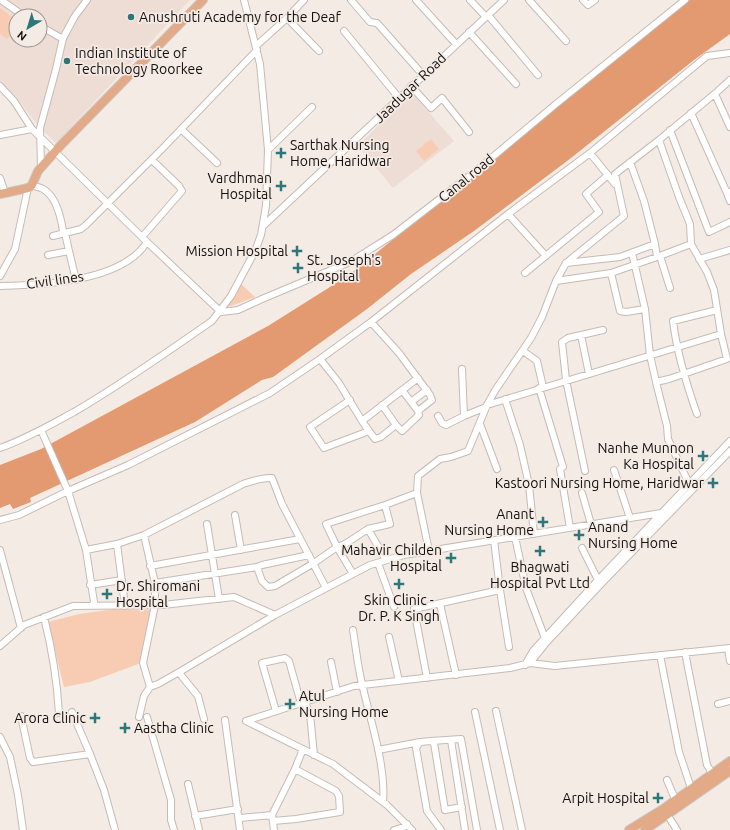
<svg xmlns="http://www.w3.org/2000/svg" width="730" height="830" viewBox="0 0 730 830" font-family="Ubuntu,sans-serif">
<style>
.built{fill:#eeddd4;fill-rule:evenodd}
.green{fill:#f8ccb3}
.water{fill:#e39a71}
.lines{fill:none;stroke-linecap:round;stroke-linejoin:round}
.minor-casing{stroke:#c5bbb6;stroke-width:8}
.major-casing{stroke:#cbcaca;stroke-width:10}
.minor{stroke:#fff;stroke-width:6}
.major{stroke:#e2aa86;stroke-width:8}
.poi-dot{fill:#2d777b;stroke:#f5ebe5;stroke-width:1.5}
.labels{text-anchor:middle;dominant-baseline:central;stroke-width:3.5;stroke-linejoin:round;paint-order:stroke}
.poi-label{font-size:14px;fill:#120e0d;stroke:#f5ebe5;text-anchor:start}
.street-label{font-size:14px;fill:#120e0d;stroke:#f5ebe5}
</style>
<rect width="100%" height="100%" fill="#f5ebe5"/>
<path class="built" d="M0,0H190L56,143L40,128L16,97L0,83ZM16,16H40V40H16Z
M411,92L454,141L393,188L358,146Z"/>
<path class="green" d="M0,8L16,20V31L7,39L0,34Z
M431,139L439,149L424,161L416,151Z
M239,282L255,297L228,307Z
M115,609L154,610L141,663L90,682L64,687L48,622L79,614Z"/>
<path class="water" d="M690,0H730V34L694,60L571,158L474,231L411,274L367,309L273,377L262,380L195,422L30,498L31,502L13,509L10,504L0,508V465L41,449L268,326L349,275Z"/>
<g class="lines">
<g class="minor-casing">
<path id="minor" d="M1,0L24,16
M351,0L370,22L377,23L423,75
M416,0L456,44
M470,0L486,17
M529,0L566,41
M583,0L588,5L595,0
M488,15L538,75
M287,18L319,51
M40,26L63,39
M344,31L399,98
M469,32L516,84
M256,46L287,18L304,0
M0,86L14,101L32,129L147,242L221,312
M411,86L431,108L442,98L469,132
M715,94L730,127
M691,113L727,193
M181,129L217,163
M670,130L709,232L730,222
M0,135L32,129
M268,150L312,107
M590,153L615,184
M41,167L40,128L56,69L63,38L75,16L87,0
M0,178L5,193
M32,185C35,187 40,187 43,189C56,196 61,218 63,231L65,233L81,229L86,225L163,148L257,50
M730,192L727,193L730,201
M508,214L546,256
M263,226L504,0
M53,236L65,233L69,251
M142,237L182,191L179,186L152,160
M655,244L657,257L660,256L670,288
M632,253L645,309L650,355L656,382
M48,255L69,251L76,280
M699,259L730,250
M566,263L620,257L655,244L644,201L630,162
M525,273L599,212L586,194L608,175
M611,273L620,311L626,312L645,309
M0,276L15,249L28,188
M556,281L566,263L624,216L615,174L659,140
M0,286C42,285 122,282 147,242
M221,312L238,310L262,299L350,262L393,235L477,170L556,104L685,0
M371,322L399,353L430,395L432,400L418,411
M721,334L714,290L707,272L691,244L690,224L679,197L659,140L718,91L730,80
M581,335L589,374
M523,351L537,361L543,387
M320,359L339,383L362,421L418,378
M462,369L464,416L486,407
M539,388L563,467L560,469L570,528
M505,399L520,445L529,485L534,534
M350,400L310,427L324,448L369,431L362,421
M411,402L427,390
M487,405L721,334L727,359L669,379L656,382L667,426L668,439L692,490
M697,414C686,383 677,354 673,321L717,310
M438,416L442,423L446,425L464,416
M480,424L497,469
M396,425L402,431L419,415L418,411L402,390
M41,430L68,491L86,550L94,602L92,606
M369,431L375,439L381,437L396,425L382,405
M0,448C26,439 50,425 74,412C122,384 167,352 212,321L231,296L255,251L261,235L266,206L268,150L260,64L244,0
M614,470L630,518
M585,471L566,380L562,342L568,338L603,330
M417,493L429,551
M582,493L591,524
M235,515L241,550
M0,520L19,515L68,491L128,465L270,393L320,359L371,322L508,214L590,153L707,56L730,53
M207,524L219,599
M144,535L155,583V605L143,663L150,687
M515,537L526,588L546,641
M494,540L500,590L509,647
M117,544L125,606
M582,548L599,582
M0,550L21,628
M86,550L117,544L144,535L243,484C253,481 262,477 272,478L282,504L326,588
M386,560L368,529L390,524L385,505L417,493L418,476L440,459L451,457L468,451L487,405L496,389L531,338L542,317L556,281L611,273L657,257L691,244
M378,563L394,607
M150,566L300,539
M257,567L262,581L268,587L275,586L314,563L337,547L345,544L368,529
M353,574L337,547L326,524L385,505
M155,583L257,567L262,565L309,555
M90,585L122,580
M440,604L456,675
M44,617C52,649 57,680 59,713
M353,630C356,649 358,669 363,688C371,722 386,767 383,802
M389,637L399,681
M0,646L24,625L73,606L163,605L234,597L275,615L370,565L404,555L661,513L667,516
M728,648L730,661
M685,652L707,765L712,773
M660,655L679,752L691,788
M331,662L337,692
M530,663L546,643L600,585L730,451
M525,665L533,651L598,580L730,441
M427,678L414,609L500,590
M718,704L730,701
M276,711L262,663L285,658L289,661L300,700L306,705L310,714L314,755
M496,711L522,830
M72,712L90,754L104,790L115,830
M475,712L500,830
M21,716L30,758L33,762L90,754
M139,717L144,696L150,687L158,684L181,671
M147,717L171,800V820L174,830
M204,719L198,696L180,674L181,671L275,615
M225,720L240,830
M246,721L354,686L510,668L530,663L555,666L730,648
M246,721L333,764L387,805L412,830
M0,737L10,757L18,795L23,830
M451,740L465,830
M431,741L461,739L477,830
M378,750L420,742
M667,780L675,799
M188,784L199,830
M665,811L677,830
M195,816L238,809
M240,818L272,815
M273,821L296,819L340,812L339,796L336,791L295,769
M274,830L272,815L295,769L303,749
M394,830L404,827L407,824
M441,830L427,811L416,748L420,742L431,741L434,743L445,810L462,807"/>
</g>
<g class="major-casing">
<path id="major" d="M0,194L28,188L32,185L38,171L61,145L203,0
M629,830L663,809L730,761
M645,830L730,771"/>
</g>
<use href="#minor" class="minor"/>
<use href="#major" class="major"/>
</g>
<g class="poi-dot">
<circle cx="131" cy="17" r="4"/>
<circle cx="67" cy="61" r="4"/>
<path d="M279 147h4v4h4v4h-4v4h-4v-4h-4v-4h4z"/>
<path d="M279 180h4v4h4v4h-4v4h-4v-4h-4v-4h4z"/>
<path d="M295 245h4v4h4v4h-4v4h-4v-4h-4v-4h4z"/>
<path d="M296 262h4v4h4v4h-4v4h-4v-4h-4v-4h4z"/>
<path d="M701 450h4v4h4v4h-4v4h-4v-4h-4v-4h4z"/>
<path d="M711 477h4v4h4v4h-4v4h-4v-4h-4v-4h4z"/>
<path d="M541 516h4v4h4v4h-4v4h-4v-4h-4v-4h4z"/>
<path d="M577 529h4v4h4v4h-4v4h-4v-4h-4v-4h4z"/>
<path d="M538 545h4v4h4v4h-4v4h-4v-4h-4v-4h4z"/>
<path d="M449 552h4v4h4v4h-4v4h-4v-4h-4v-4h4z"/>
<path d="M397 578h4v4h4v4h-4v4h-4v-4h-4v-4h4z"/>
<path d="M105 588h4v4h4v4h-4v4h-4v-4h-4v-4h4z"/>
<path d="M288 698h4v4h4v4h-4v4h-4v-4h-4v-4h4z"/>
<path d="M93 712h4v4h4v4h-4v4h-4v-4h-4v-4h4z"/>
<path d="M123 722h4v4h4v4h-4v4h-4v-4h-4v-4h4z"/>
<path d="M656 792h4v4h4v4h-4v4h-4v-4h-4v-4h4z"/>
</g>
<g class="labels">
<g class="poi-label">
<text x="139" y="17">Anushruti Academy for the Deaf</text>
<text x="75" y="53">Indian Institute of<tspan x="75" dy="16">Technology Roorkee</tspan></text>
<text x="290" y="145">Sarthak Nursing<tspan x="290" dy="16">Home, Haridwar</tspan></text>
<text x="272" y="178" text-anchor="end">Vardhman<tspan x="272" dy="16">Hospital</tspan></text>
<text x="288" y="251" text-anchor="end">Mission Hospital</text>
<text x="307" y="260">St. Joseph's<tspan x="307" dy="16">Hospital</tspan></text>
<text x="694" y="448" text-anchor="end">Nanhe Munnon<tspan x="694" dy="16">Ka Hospital</tspan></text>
<text x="704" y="483" text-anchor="end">Kastoori Nursing Home, Haridwar</text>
<text x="534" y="514" text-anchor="end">Anant<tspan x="534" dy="16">Nursing Home</tspan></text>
<text x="588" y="527">Anand<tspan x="588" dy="16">Nursing Home</tspan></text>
<text x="442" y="550" text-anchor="end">Mahavir Childen<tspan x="442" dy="16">Hospital</tspan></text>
<text x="540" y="567" text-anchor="middle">Bhagwati<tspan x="540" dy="16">Hospital Pvt Ltd</tspan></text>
<text x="116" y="586">Dr. Shiromani<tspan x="116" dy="16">Hospital</tspan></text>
<text x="399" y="600" text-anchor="middle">Skin Clinic -<tspan x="399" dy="16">Dr. P. K Singh</tspan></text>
<text x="299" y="696">Atul<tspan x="299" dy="16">Nursing Home</tspan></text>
<text x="86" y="718" text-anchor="end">Arora Clinic</text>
<text x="134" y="728">Aastha Clinic</text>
<text x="649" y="798" text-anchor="end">Arpit Hospital</text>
</g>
<g class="street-label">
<text transform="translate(410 88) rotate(-44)">Jaadugar Road</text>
<text transform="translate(466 178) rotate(-39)">Canal road</text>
<text transform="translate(55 280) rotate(-8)">Civil lines</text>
</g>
</g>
<g transform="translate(28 28) rotate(218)"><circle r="19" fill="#f5ebe5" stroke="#9a938f"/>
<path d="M0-3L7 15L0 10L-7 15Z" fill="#2d777b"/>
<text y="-6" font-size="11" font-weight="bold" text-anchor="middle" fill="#120e0d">N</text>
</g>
</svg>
